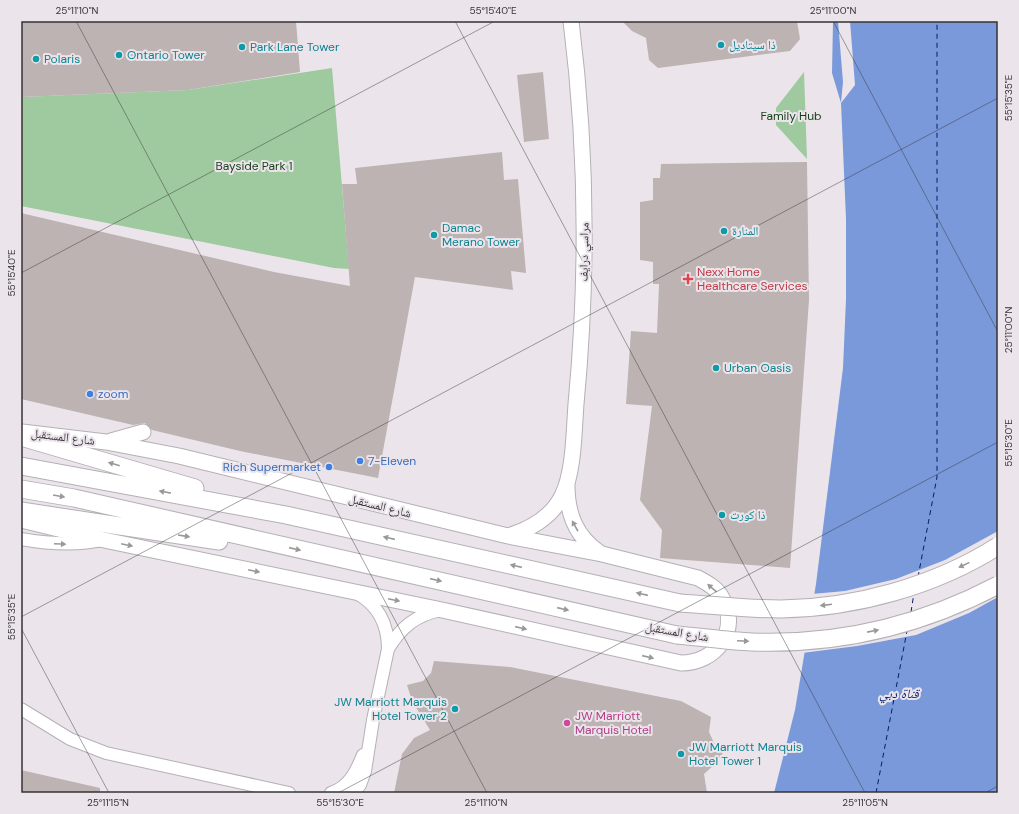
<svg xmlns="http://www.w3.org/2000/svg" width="1019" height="814" viewBox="0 0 1019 814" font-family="'DM Sans','Noto Naskh Arabic',sans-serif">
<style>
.green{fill:#9fc99f}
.water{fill:#7999db}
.pier{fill:#ebe5eb}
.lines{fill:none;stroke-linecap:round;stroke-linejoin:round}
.ferry{stroke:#041f6a;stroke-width:1;stroke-dasharray:5 4;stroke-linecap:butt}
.building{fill:#bcb3b2}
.minor-casing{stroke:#b5b0b6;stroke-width:14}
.tertiary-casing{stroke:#b5b0b6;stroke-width:17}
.secondary-casing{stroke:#b5b0b6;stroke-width:19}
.minor{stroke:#fff;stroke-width:12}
.tertiary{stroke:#fff;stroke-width:15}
.secondary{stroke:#fff;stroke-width:17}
.secondary-bridge-casing{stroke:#b5b0b6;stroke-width:19;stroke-linecap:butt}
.secondary-bridge{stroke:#fff;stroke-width:17}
.oneway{fill:#9a999a}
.ticks{fill:none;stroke:#353336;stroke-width:1;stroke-opacity:0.45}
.culture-dot{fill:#0f9aa8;stroke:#ebe5eb;stroke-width:1.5}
.health-dot{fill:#e0444e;stroke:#ebe5eb;stroke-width:1.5}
.shop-dot{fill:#3f7fe0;stroke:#ebe5eb;stroke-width:1.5}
.hotel-dot{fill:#d1479c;stroke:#ebe5eb;stroke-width:1.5}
.labels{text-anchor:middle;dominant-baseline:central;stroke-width:4;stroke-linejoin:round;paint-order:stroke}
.culture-label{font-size:12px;fill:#0d838f;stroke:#ebe5eb;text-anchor:start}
.park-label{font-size:12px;fill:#133d16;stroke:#ebe5eb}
.street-label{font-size:12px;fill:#353336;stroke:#ebe5eb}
.health-label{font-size:12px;fill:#be3a42;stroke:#ebe5eb;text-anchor:start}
.shop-label{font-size:12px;fill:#366cbe;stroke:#ebe5eb;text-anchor:start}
.hotel-label{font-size:12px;fill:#b23c85;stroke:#ebe5eb;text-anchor:start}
.water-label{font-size:13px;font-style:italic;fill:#041f6a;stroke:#ebe5eb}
.neatline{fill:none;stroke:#353336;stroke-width:1.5}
.ticks-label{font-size:10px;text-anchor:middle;fill:#353336}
</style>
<rect width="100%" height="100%" fill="#ebe5eb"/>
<path class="green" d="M332,68L349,269L334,268L21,206V97L188,90Z
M804,72L807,159L776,125V108Z"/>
<path class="water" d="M833,21H998V793H774L795,710L816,584L843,368L846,299V219L841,103L832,73Z"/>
<path class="pier" d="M838,21H850L855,85L841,103L843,82Z
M998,531V597L969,613L916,635L857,646L802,653L812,594L845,591L896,579L945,560Z"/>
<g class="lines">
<path class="ferry" d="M918,577L937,477V21
M911,612L914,593
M876,793L907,631"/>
</g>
<path class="building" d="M21,21H296L300,72L188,90L21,97Z
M622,21H797L800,39L790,51L658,68L649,60L646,38L632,31Z
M543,72L549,139L524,142L517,75Z
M502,152L504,180L518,179L526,273L511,271L513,290L415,277L378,478L240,451L152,430L145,423L133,425L21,399V213L274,272L350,286L342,184H357L355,168Z
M807,162L809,300L790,568L660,558L662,530L640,500L652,406L626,404L631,331L657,333L659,284H653V262L640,260V202L653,200V178H660L661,164Z
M434,661L510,667L681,701L711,717L709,732L714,743L725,750L715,764L704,774L707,793H394L402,754L414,738L430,730L412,701L407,685L423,681L431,673Z
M21,770L100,788V793H21Z"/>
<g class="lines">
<g class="minor-casing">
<path id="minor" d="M21,539C49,544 75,546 103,540
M388,649C401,627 416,615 441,610
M21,709L70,739L106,753L289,793
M331,793C349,787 356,772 363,755
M353,793L360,785L365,771L373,720L388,649C388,625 379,606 358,594"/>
</g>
<g class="tertiary-casing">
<path id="tertiary" d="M111,441L143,432
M567,485C567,514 576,537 600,553
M21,520L104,540L442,610L681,663C716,663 741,630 722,598C717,588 707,583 698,578L602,554L508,536L179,456L106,442L22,432
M508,536C531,529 551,518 562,496C574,473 574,430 576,404C588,277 587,148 571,21"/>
</g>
<g class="secondary-casing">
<path id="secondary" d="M21,437L195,488
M21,466L286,515L680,603
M21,489L74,498L677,635
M21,511L219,541"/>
</g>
<use href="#minor" class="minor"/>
<use href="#tertiary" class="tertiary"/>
<use href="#secondary" class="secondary"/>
<g class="secondary-bridge-casing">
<path id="secondary-bridge" d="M680,603C714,605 747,609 781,609C855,608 935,586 998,546
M677,635C702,637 727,641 752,642C838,645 922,625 998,585"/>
</g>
<use href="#secondary-bridge" class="secondary-bridge"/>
</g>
<defs><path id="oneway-solid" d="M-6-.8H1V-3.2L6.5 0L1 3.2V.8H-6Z"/></defs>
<g class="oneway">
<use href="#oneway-solid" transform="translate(114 464) rotate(-164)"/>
<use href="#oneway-solid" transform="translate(165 492) rotate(-169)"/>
<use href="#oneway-solid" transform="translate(59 496) rotate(10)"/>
<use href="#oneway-solid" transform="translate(575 526) rotate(-119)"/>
<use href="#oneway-solid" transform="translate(184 536) rotate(9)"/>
<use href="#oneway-solid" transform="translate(389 538) rotate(-167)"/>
<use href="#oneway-solid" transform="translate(60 544) rotate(3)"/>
<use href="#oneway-solid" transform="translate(127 545) rotate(12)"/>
<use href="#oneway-solid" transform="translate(295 549) rotate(13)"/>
<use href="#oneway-solid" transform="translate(964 565) rotate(154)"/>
<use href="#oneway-solid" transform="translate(516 566) rotate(-167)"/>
<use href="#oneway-solid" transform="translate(254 571) rotate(12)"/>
<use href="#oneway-solid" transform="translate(436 580) rotate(13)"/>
<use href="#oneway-solid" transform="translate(712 588) rotate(-139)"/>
<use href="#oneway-solid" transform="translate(642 594) rotate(-167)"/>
<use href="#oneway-solid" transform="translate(394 600) rotate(12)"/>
<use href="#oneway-solid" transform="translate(826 605) rotate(173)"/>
<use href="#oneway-solid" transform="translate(563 609) rotate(13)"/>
<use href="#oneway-solid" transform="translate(521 628) rotate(13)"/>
<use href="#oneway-solid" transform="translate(873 631) rotate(-11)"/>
<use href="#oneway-solid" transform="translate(743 641) rotate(3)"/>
<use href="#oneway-solid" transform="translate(648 657) rotate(13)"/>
</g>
<path class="ticks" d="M76,21L487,793M455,21L865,793M833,21L998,332M21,273L495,21M21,617L998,98M21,628L109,793M338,793L998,442M985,793L998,786"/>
<g class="culture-dot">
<circle cx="721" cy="45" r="4"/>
<circle cx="242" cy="47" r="4"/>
<circle cx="119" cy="55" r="4"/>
<circle cx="36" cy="59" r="4"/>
<circle cx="724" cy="231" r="4"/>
<circle cx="434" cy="235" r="4"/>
<circle cx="716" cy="368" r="4"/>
<circle cx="722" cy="515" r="4"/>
<circle cx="455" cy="709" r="4"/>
<circle cx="681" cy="754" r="4"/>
</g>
<path class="health-dot" d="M686 273h4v4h4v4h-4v4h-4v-4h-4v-4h4z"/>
<g class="shop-dot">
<circle cx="90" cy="394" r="4"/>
<circle cx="360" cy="461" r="4"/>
<circle cx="329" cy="467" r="4"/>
</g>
<circle class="hotel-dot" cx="567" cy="723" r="4"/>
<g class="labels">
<g class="culture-label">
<text x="729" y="45">ذا سيتاديل</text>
<text x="250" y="47">Park Lane Tower</text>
<text x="127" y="55">Ontario Tower</text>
<text x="44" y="59">Polaris</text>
<text x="442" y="228">Damac<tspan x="442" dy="14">Merano Tower</tspan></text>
<text x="732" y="231">المنارة</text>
<text x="724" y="368">Urban Oasis</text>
<text x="730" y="515">ذا كورت</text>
<text x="447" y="702" text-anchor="end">JW Marriott Marquis<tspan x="447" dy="14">Hotel Tower 2</tspan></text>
<text x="689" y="747">JW Marriott Marquis<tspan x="689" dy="14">Hotel Tower 1</tspan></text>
</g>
<g class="park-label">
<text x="791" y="116">Family Hub</text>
<text x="254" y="166">Bayside Park 1</text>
</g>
<g class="street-label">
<text transform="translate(584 252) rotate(-89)">مراسي درايف</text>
<text transform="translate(63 437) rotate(7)">شارع المستقبل</text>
<text transform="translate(380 506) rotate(14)">شارع المستقبل</text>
<text transform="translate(677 632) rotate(10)">شارع المستقبل</text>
</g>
<g class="health-label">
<text x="697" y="272">Nexx Home<tspan x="697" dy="14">Healthcare Services</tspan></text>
</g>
<g class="shop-label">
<text x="98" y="394">zoom</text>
<text x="368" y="461">7-Eleven</text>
<text x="321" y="467" text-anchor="end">Rich Supermarket</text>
</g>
<g class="hotel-label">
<text x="575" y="716">JW Marriott<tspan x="575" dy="14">Marquis Hotel</tspan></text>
</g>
<g class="water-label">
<text x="899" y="693">قناة دبي</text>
</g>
</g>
<rect width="1019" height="814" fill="none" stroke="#ebe5eb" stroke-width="44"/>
<rect x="22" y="22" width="975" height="770" class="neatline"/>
<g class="ticks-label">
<text x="77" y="14">25°11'10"N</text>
<text x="493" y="14">55°15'40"E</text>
<text x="833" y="14">25°11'00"N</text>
<text transform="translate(1008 98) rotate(-90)" y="4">55°15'35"E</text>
<text transform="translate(11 273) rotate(-90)" y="4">55°15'40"E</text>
<text transform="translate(1008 330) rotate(-90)" y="4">25°11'00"N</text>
<text transform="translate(1008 443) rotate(-90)" y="4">55°15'30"E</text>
<text transform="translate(11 617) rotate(-90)" y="4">55°15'35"E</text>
<text x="108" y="806">25°11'15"N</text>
<text x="340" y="806">55°15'30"E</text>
<text x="486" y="806">25°11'10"N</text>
<text x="865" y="806">25°11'05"N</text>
</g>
</svg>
